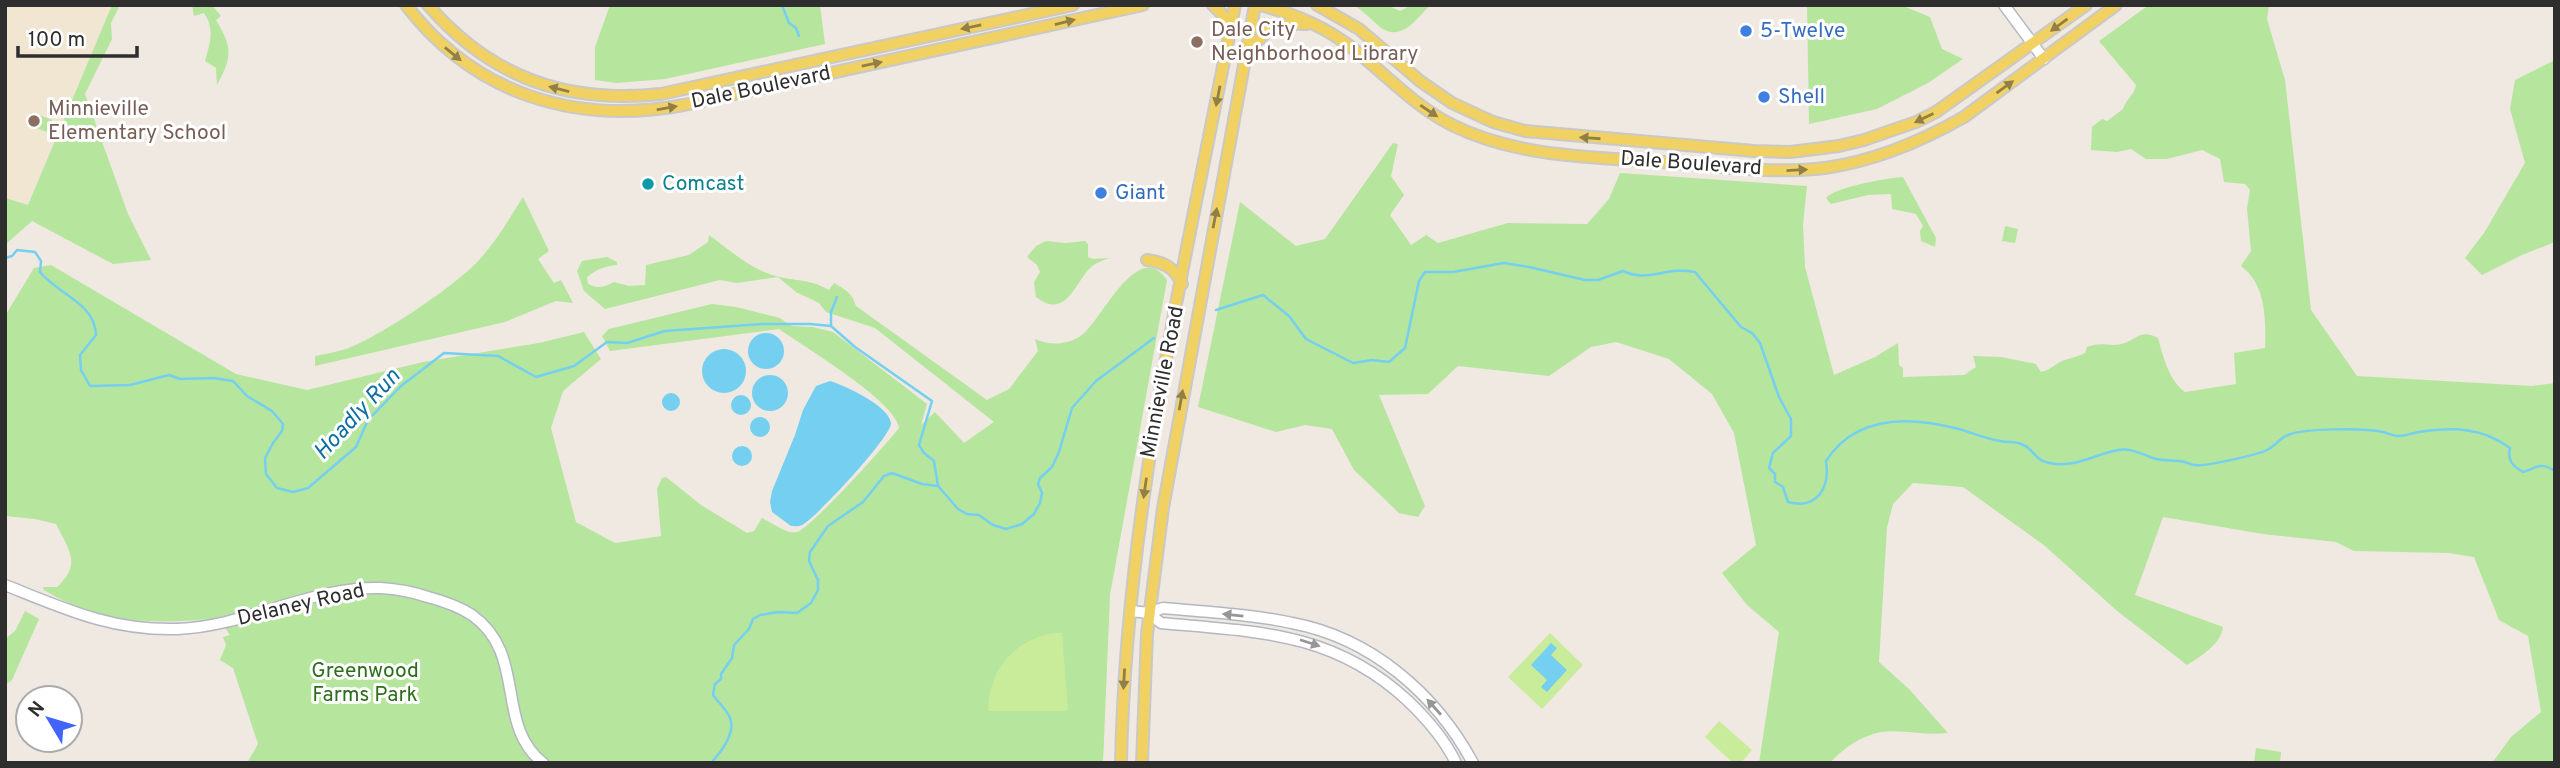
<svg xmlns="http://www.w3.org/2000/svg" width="2560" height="768" viewBox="0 0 2560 768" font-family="Overpass,sans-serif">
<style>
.education{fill:#f0e6d1}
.green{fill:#b6e59e}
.pitch{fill:#c9ec9a}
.water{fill:#75cff0}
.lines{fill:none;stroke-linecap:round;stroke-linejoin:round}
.stream{stroke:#75cff0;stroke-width:2.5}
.secondary-casing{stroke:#b4b7c1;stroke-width:13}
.primary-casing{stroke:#c9c9c9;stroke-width:14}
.secondary{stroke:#fff;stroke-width:10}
.primary{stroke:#f2d163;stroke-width:10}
.oneway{fill:#908048}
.oneway2{fill:#969696}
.shop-dot{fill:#3f7fe0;stroke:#fff;stroke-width:2.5}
.education-dot{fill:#8d6e63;stroke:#fff;stroke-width:2.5}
.culture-dot{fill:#0f9aa8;stroke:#fff;stroke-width:2.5}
.labels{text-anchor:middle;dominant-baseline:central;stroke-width:6;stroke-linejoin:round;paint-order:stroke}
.education-label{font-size:21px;fill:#785e54;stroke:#fff;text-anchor:start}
.shop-label{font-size:21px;fill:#366cbe;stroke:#fff;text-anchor:start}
.street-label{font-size:21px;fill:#2e2e2e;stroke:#fff}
.culture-label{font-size:21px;fill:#0d838f;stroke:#fff;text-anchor:start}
.park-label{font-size:21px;fill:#2c6e1b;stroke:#fff}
.water-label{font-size:23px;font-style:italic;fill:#0d6fa3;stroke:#fff}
</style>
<rect width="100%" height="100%" fill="#efe9e1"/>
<path class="education" d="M5,5H112L27,206L5,238Z"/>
<path class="green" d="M112,5H120L111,23L112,39L85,94L128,214L151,260L113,264L32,221L5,245V198L28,205Z
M192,5H212L221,16L216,20C233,48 232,57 217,85L216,68L205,61C210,43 215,29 204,13L194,16Z
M610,5H820L825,44L665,79L617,83L595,80V47Z
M1354,5H1387L1400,11L1412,5H1430C1417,19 1400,43 1380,27C1371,19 1364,12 1354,5Z
M1807,5H1901L1930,17L1942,49L1963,59L1928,83L1877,109L1809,124Z
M2149,5H2269L2267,19L2285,80L2311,310L2357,376L2531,386L2555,383V763H2492L2511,737L2541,712L2528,636L2499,620L2474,557L2448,553L2354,551L2336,542L2263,534L2163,517L2135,595L2223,627C2221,644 2200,657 2187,665L2116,610L2045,546L1963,487L1913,483L1893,504L1887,527L1879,662L1909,689L1948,733C1926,736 1903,729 1881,732C1861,736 1843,748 1830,763H1759L1779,632L1747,605L1722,573L1756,545L1734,433L1712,394L1669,359L1616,342L1591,347L1549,376L1458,366L1428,394L1379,395L1425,506L1418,517L1399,513L1354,470L1332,429L1305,425L1276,432L1198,407L1240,202L1296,246L1325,239L1393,143L1398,144L1391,176L1404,195L1390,215L1411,245L1426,235L1438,243L1508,223L1587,224L1609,199L1620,173L1807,186L1803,225L1805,267L1834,375L1875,357L1898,343L1899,365L1903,368V377L1964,375L1976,367L1973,356L2001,357L2036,364L2041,372C2050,370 2054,365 2062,361C2070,358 2077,357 2085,353L2087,347C2102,341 2108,347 2121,344C2137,341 2138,328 2158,338C2163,356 2169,381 2185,392L2236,384L2234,353L2265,348C2266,320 2266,284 2241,266L2251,251L2247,209L2250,190L2245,184L2224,182L2220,159L2202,150L2167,159H2146L2131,149L2117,152L2091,150L2092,127L2102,119L2107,121L2123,109C2126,99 2135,94 2136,85L2099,41Z
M2555,60V242L2522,255L2482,275L2465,258L2484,233L2525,163L2510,109L2515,80Z
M31,112L52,120L47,132L26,124Z
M1903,177L1936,238L1935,247L1921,241L1920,231L1923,226L1916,214L1892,209L1891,194L1868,195L1831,204L1826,198C1835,187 1887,178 1903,177Z
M523,197L549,251L538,259L554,283L561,280L573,303L556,301L505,322L315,366V356C325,354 336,352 346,349C376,339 460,283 480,259C497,240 509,219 523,197Z
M2005,226L2018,229L2015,243L2002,241Z
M709,235C730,250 751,270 776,276C797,282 808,278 829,290L834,283C846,290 852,293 856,306L987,400L1009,389L1038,351L1035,339C1050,346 1068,345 1082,335C1102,320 1138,237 1167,280L1110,595L1103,763H247L258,744L233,668L220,660L226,645L223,637L230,635L218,618C156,625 99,624 44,590L43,587H57C82,564 69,550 56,524L35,519L5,516V316L34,268L51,265L236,374L307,390L423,362L539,343L584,332L601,359L563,391L551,428L576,522L615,543L661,536L657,489L662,478L666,477L701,505L747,533L754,531L762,518C771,522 787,535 797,532C811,528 886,445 899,428C897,402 803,346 779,329L610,351L602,336L609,329L712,304L736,307L780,318L791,326L813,327L833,332L927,404L921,425L935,412L964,443L994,422L875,328L826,312L819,303L796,292L778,277L737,283L720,280L605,309L584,291L577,271L582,261L607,257L617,262V265C605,266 597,269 587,277L588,284C598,289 605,287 614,282L629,286L645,285L646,265L689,255L708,242Z
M1046,241L1066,243L1085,241L1088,244V257L1093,259L1110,258C1103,260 1095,263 1090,268C1074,285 1065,320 1036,297L1034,282L1040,272L1037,265L1027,257L1036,246Z
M25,611L39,619L12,680L5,685V639L15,631Z
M2256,748L2281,752L2280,763H2254Z"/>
<path class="pitch" d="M1053,633H1062L1068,709L1065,711H988C990,668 1012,642 1053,633Z
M1550,633L1583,665L1542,709L1508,677Z
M1719,721L1752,750L1741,763H1733L1705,737Z"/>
<path class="water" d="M748 351a18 18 0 1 1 36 0a18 18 0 1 1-36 0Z
M702 371a22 22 0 1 1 44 0a22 22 0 1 1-44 0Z
M752 393a18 18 0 1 1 36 0a18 18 0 1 1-36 0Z
M830,381C846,386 889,406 891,423C892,436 816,518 802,525C797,527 797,526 791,526L772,512L770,502L772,491L795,435L803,410L816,386Z
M662 402a9 9 0 1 1 18 0a9 9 0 1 1-18 0Z
M731 405a10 10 0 1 1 20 0a10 10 0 1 1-20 0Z
M750 427a10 10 0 1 1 20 0a10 10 0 1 1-20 0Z
M732 456a10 10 0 1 1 20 0a10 10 0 1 1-20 0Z
M1551,643L1557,648L1551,655L1567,670L1547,692L1541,687L1547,680L1531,665Z"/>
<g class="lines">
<path class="stream" d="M782,5L789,23L796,28L799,36
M5,258L12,256L17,250L35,252L41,261L40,272C59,295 95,303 96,335L80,355L81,370L90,386L130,385L169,375L180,379L214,378L233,381L247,396L272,411L283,424L282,431L273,443L265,458L266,474L277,488L293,492L308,488L356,447L368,420L401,386L444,353L498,356L536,377L574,366L607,342L627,343L665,331L762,324H810L831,326L855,347L932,401L919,445L924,453L934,461L938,486
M1216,310L1263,295L1289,316L1306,339L1353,363L1372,360L1389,362L1405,348L1419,281L1425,272H1453L1504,263L1529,267L1585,280H1598L1623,271C1648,283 1666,266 1695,272L1741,327L1752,333L1760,343L1779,397L1791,419V436L1773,453L1769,468L1775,474V482L1783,487L1788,502C1818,510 1830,487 1826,461C1856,414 1910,416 1959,429C1973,433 1986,439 2000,441C2007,443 2014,441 2021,444C2036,449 2032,462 2056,464C2079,466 2096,454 2118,450C2131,448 2142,454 2153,458C2163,462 2175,459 2185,462C2188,463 2191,465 2195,465C2203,467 2257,455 2267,450C2275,446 2280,438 2288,435C2304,428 2366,428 2383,432C2388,433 2393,436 2398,436C2405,436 2412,433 2419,432C2452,427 2482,427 2510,448C2507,461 2513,466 2523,472C2538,468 2539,461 2555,471
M831,326V312L837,297
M711,763C721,752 736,733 730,718C727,710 718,702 713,695L715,684L721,679V674L732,658L734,645L749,629L753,619L760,615L778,612L797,613L811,603L818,590V580L809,561L810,552L828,526L863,502L884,476L892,473L922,484L938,486L958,509L967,514L979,515L993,525L1006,529L1022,524L1034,514L1040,503L1042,493L1038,484L1040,478L1052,467L1059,452L1072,408L1096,381L1154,338"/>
<g class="secondary-casing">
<path id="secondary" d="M2004,5L2044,59
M5,585C65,609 112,631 178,629C248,626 312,586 381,588C397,589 413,592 428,597C443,601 458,606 472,615C528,655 494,724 543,763
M1131,611L1149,613L1163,608C1206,612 1250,614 1292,623C1371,638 1435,693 1473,763
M1149,613L1161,623C1256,632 1332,631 1407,700C1426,718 1444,738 1456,763"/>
</g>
<g class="primary-casing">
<path id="primary" d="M406,5C475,95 576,125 684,105L1143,5
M428,5C491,78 567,104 661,94L1073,5
M1213,5L1222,14L1231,29
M1260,5C1291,13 1321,25 1347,44C1382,70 1412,105 1452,125C1520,159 1601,157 1676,163C1725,167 1775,174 1825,168C1875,161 1920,142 1964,117L2116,5
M1317,5L1359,29L1420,81L1452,103L1493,122L1525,131L1754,151L1790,152L1839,146L1864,140L1916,122L1936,112L2086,5
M1248,53C1266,28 1276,22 1307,24
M1147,260C1164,262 1175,268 1182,284
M1121,763C1126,507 1187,256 1235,5
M1142,763L1147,634L1163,508L1255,5"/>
</g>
<use href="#secondary" class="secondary"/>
<use href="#primary" class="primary"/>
</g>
<defs><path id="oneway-solid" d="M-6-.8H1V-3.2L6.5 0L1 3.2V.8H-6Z" transform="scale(1.75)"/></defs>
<g class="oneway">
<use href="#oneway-solid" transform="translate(1065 22) rotate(-14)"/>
<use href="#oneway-solid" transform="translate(2059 25) rotate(144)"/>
<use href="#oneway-solid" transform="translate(971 27) rotate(168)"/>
<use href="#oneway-solid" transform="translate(453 54) rotate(39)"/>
<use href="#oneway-solid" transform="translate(872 64) rotate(-12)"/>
<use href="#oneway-solid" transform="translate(2005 87) rotate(-36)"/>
<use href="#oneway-solid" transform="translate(559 89) rotate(-166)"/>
<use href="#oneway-solid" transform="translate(1218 96) rotate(101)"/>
<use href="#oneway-solid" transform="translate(667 108) rotate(-10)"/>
<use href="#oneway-solid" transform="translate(1429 111) rotate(34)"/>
<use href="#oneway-solid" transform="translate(1924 118) rotate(154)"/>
<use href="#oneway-solid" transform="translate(1590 138) rotate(-176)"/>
<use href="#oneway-solid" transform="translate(1797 170) rotate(-3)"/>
<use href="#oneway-solid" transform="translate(1215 218) rotate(-79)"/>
<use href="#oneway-solid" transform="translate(1181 400) rotate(-80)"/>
<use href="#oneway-solid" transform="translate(1145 488) rotate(98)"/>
<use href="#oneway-solid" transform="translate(1124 679) rotate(93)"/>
</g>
<g class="oneway2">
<use href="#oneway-solid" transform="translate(1233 615) rotate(-174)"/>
<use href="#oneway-solid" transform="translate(1310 643) rotate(18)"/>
<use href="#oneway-solid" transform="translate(1434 707) rotate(-132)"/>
</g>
<g class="shop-dot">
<circle cx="1746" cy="31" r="7"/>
<circle cx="1764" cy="97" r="7"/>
<circle cx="1101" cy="193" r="7"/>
</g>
<g class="education-dot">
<circle cx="1197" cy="42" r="7"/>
<circle cx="34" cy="121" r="7"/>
</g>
<circle class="culture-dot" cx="648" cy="184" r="7"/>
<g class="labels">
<g class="education-label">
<text x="1211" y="30">Dale City<tspan x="1211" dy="24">Neighborhood Library</tspan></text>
<text x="48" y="109">Minnieville<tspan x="48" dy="24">Elementary School</tspan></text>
</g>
<g class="shop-label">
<text x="1760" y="31">5-Twelve</text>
<text x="1778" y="97">Shell</text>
<text x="1115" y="193">Giant</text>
</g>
<g class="street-label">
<text transform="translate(761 88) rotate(-12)">Dale Boulevard</text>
<text transform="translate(1691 164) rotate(4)">Dale Boulevard</text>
<text transform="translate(1163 382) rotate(-79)">Minnieville Road</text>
<text transform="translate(301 605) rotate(-13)">Delaney Road</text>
</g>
<g class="culture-label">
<text x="662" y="184">Comcast</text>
</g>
<g class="park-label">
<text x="365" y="671">Greenwood<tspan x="365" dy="24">Farms Park</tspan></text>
</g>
<g class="water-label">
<text transform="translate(358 415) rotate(-47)">Hoadly Run</text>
</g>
</g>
<rect width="2560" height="768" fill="none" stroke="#2e2e2e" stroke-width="14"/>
<g transform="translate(49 719) rotate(308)"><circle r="33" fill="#ffffff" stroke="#ababab" stroke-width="2"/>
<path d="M0-5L12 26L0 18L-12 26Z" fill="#4264fb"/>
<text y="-10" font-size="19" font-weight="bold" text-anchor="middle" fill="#2e2e2e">N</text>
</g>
<path d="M18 46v10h119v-10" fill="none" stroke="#2e2e2e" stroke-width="3.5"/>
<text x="28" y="46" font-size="21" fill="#2e2e2e" stroke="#ffffff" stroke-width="5" paint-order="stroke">100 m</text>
</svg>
